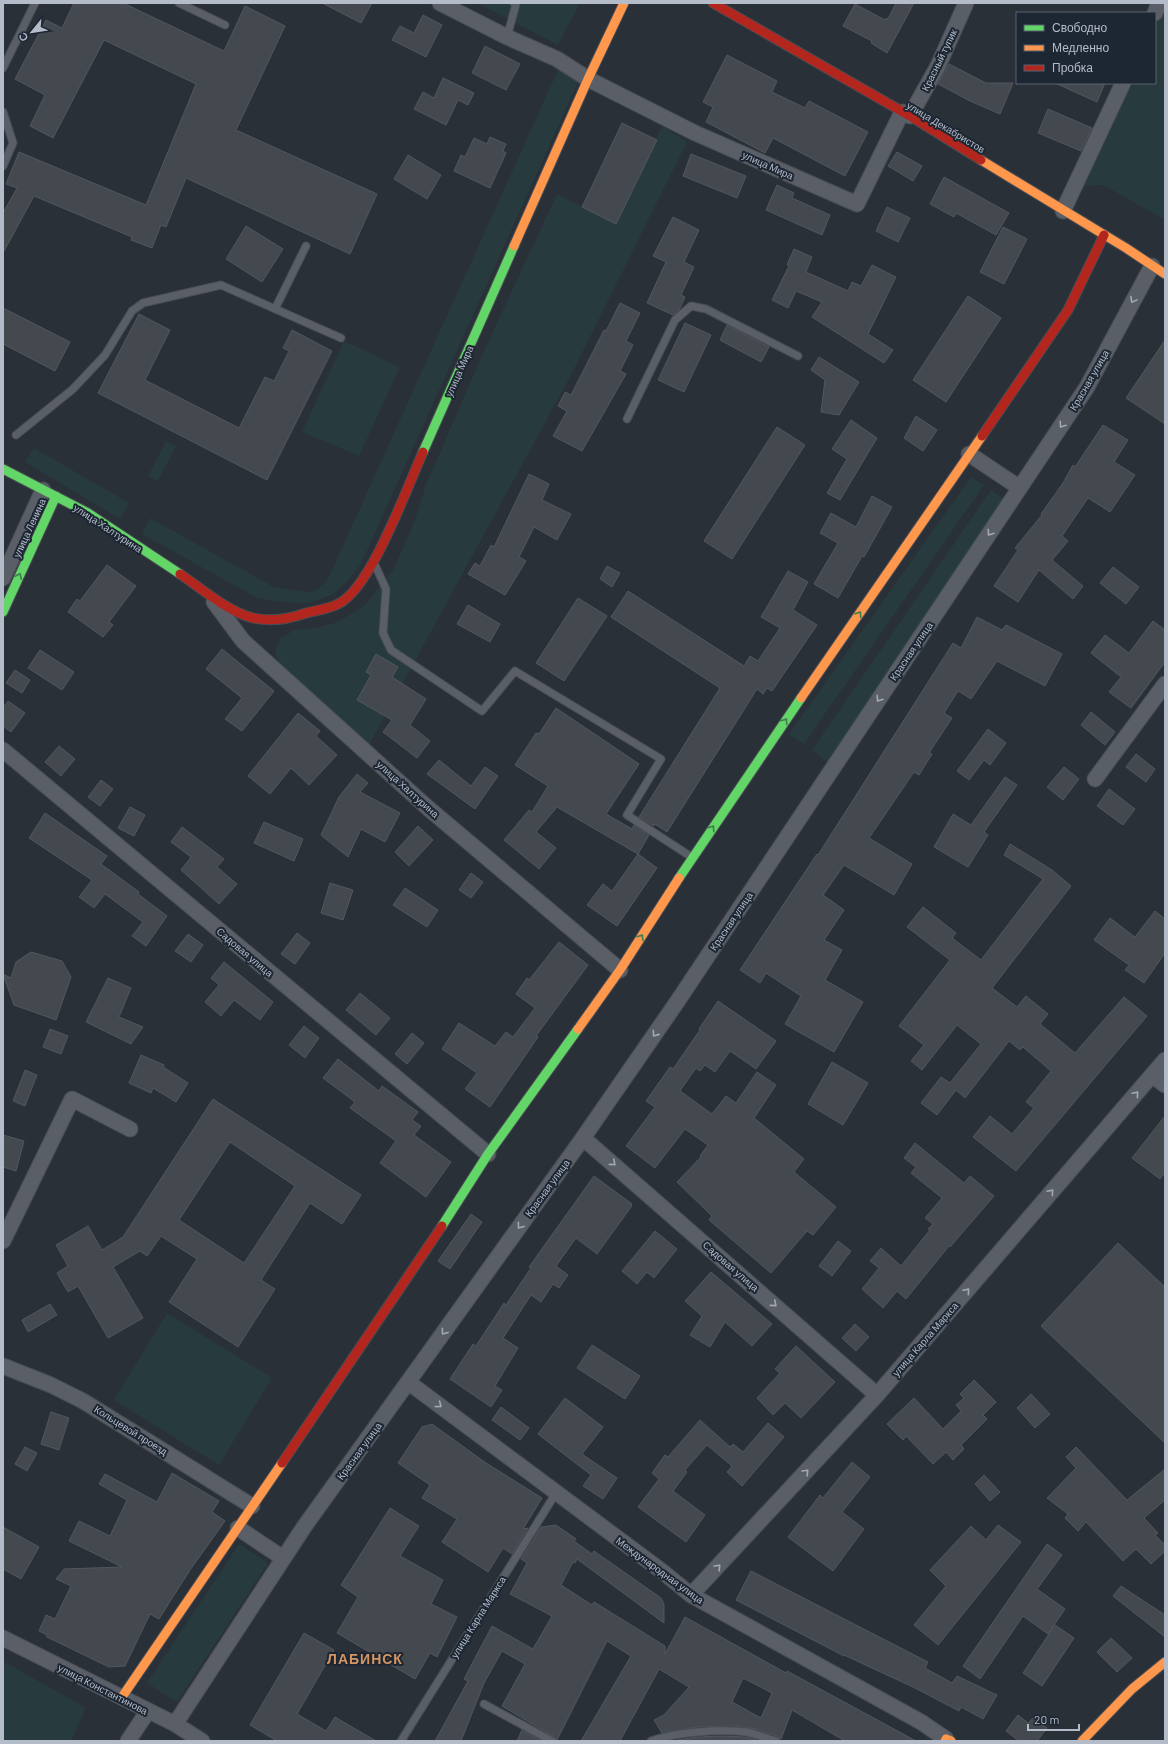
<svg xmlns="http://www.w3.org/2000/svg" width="1168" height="1744" viewBox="0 0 1168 1744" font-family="Barlow,sans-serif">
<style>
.green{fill:#273a3e}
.building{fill:#444950;stroke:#52575f;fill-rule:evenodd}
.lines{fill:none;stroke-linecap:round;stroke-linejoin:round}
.lane-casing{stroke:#484c53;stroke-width:9}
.street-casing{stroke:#484c53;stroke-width:17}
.fast-casing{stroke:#484c53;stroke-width:11}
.slow-casing{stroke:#484c53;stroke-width:11}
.jam-casing{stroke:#484c53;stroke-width:11}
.lane{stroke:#5a5e66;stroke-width:7}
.street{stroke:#5a5e66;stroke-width:15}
.fast{stroke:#63d668;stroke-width:9}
.slow{stroke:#ff974d;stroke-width:9}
.jam{stroke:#b3261e;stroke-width:9}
.oneway{stroke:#a2a9b5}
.oneway2{stroke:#407e4e}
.labels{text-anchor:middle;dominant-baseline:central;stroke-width:4;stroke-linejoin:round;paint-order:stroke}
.street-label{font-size:10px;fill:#b4bcc9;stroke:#1d2633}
.district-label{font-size:14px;font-weight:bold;letter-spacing:1px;fill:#d59563;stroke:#1d2633}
</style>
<rect width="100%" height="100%" fill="#2a3038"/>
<path class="green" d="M477,3H580L558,45Z
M1165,4V220L1103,185L1083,187L1130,83H1155V26Z
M558,70L579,80L361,564L346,583L331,595L309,603L281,602L257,598L142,534L150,518L274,587L308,592L317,590L327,581Z
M662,126L687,142L569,379L369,745L281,666L275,652L280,639L294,630L316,628L338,622L364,606L393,570L413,526L427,482L483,353L557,194L616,224Z
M344,341L400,367L359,456L302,432Z
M166,441L176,446L158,481L148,476Z
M34,448L129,503L120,519L25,462Z
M971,477L984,485L804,744L789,734Z
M991,490L1004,499L827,762L812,750Z
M167,1313L272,1378L219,1465L114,1400Z
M239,1544L268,1563L177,1702L147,1683Z
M3,1661L86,1708L71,1741H3Z"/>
<path class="building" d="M74,3H123L224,51L245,6L285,26L236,130L377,194L350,254L186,178L166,227L161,225L152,248L131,240L132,237L34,196L3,253V213L17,188L6,184L19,152L146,205L196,84L104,40L53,138L30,126L45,95L15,79L46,20L62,28Z
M322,3H372L361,23Z
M896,3H914L887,53L871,43L872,41L843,26L855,4L885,20L886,18L888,19Z
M423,15L442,25L426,57L392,40L400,26L414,33Z
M485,46L520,64L506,90L472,73Z
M727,55L777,81L772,92L805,108L809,101L868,132L845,176L773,138L765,153L706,122L713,107L703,102Z
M949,64L986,83H1013L1000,114L970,101L938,84Z
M443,78L474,93L468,105L458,100L446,125L414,109L423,92L434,98Z
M1055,83H1105L1097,102Z
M1048,109L1092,128L1081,151L1038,133Z
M622,123L657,140L616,224L582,207Z
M490,137L506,144L503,151L506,153L490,188L454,171L461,155L465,157L474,138L487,144Z
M897,152L922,166L913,181L888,166Z
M691,154L746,176L737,198L683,176Z
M408,155L441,175L427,199L394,179Z
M944,177L1009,213L996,235L956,213L954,217L930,204Z
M777,185L794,193L792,198L830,215L822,235L766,210Z
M887,207L910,218L898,242L876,231Z
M673,217L699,230L684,262L694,267L681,295L685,297L679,310L673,315L647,303L666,262L653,256Z
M246,226L283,249L262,282L226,259Z
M1003,227L1027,239L1004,284L980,272Z
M794,249L812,257L806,272L848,291L852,282L861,286L872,265L896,277L868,334L893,350L884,363L812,317L822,302L796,291L788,308L772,300L789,266L787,265Z
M968,296L1001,318L946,402L913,380Z
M620,303L640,313L626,341L633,345L620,371L626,374L582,451L553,436L567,411L558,406L565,392L571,395L604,330L606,331Z
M3,308L70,342L55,371L3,344Z
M139,314L170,330L145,380L239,428L265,377L274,381L289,351L283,348L292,330L332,351L267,480L98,393Z
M685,323L711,335L684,392L658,380Z
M727,325L769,347L761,362L720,340Z
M1165,340V424L1126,398Z
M819,357L859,382L839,415L821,412L825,380L811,370Z
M916,416L937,430L923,451L904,438Z
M851,420L877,438L840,500L827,493L847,459L832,449Z
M1103,425L1128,440L1114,462L1135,475L1110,512L1088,498L1062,536L1068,541L1052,560L1083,586L1073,599L1039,570L1018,602L994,586L1018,550L1015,548L1042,515L1041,514L1063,483L1073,465L1075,467Z
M777,427L805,445L732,559L704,541Z
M529,474L549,484L542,500L571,514L557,540L534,527L519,557L526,561L505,595L468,574L475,563L480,566L491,545L494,547Z
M872,496L892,507L864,557L862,556L838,598L814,584L838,543L820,533L831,513L856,527Z
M107,565L136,586L109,622L113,625L103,637L68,612L77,599L80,601Z
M607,566L620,573L612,587L600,579Z
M1113,567L1139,587L1126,604L1100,583Z
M788,571L808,582L793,610L817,625L772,691L767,688L763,694L757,689L667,832L655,824L654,826L639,817L720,688L611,617L628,591L744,666L750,656L758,661L780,628L761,617Z
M578,598L607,616L564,681L536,663Z
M468,605L500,624L490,642L457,624Z
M977,617L1002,630L1006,625L1062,654L1045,686L997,661L971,699L958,691L944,713L952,718L929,753L932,754L919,775L914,772L869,838L912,864L894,895L844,865L823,895L844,910L824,940L842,950L825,980L863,1002L834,1052L785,1024L801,996L766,973L760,983L740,970L801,878L817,854L818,855L953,643L961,648Z
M1153,621L1165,630V662L1131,708L1109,692L1121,677L1091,653L1105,635L1129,653Z
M222,649L274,691L242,731L225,719L242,698L206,669Z
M40,650L74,672L62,690L28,668Z
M376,654L398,667L392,677L426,699L410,725L430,741L417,758L383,732L392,720L357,700L371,675L366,672Z
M15,670L30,680L22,693L6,683Z
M8,701L25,713L11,732L3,726V708Z
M556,708L639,764L606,814L632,829L634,825L649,835L638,854L557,807L536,832L556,848L539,869L504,840L529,810L532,812L548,786L515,765L536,733L539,734Z
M1091,712L1115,732L1105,745L1081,725Z
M298,713L320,731L316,736L337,755L309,785L291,768L270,794L248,776Z
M988,729L1006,743L990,765L984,760L969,780L957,771Z
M59,746L75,759L61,776L45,762Z
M1136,754L1155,769L1146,782L1126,767Z
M439,760L471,786L485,767L498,776L475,809L427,774Z
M1064,767L1079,779L1063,800L1047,787Z
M357,774L368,783L360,792L400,813L385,842L361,829L348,857L321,835L339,797Z
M1005,777L1017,785L984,832L988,835L968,867L934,847L953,814L971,825Z
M101,780L113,789L100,806L88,797Z
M1109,789L1135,809L1123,825L1097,806Z
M130,807L145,815L134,836L118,828Z
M45,813L107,856L101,864L139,892L138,894L167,916L146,946L132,936L143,922L105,894L94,908L79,897L92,880L29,838Z
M264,822L303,839L294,861L254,843Z
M418,826L433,840L409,866L395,852Z
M182,827L224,859L217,867L237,884L219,904L181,870L191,857L171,842Z
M1010,844L1052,870L1071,886L992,988L1017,1007L1026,996L1048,1014L1040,1024L1075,1053L1124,997L1147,1016L1016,1171L973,1137L990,1116L1012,1134L1034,1108L1026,1102L1051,1071L1023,1047L1020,1050L1009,1041L965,1098L956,1090L937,1115L921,1103L941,1077L950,1083L981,1044L957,1025L922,1070L911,1061L924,1045L899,1026L950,960L907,927L923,907L956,933L952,938L981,960L1043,879L1004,855Z
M638,854L657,868L617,926L587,905L603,884L612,891Z
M471,873L483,882L471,898L459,890Z
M330,883L353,890L343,920L321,913Z
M405,888L438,910L427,927L393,905Z
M1155,911L1165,919V953L1144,983L1125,970L1129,965L1094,940L1110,918L1135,937Z
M297,933L310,943L295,964L281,954Z
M188,934L203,945L191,962L175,951Z
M559,942L588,965L536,1036L538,1037L490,1107L465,1089L477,1073L442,1049L459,1023L495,1046L506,1032L513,1037L535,1008L516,994L527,978L529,980Z
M31,952L62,961L71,977L56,1020L14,1005L3,974L11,978L16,962Z
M224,962L273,1002L260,1020L234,1000L221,1016L205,1002L219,985L211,978Z
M108,978L131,988L119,1017L143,1027L131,1044L86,1022Z
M360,993L390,1018L376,1035L346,1010Z
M718,1001L776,1041L756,1069L730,1051L715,1072L705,1065L700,1071L696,1068L680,1091L712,1114L726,1096L736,1103L757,1072L776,1085L754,1118L804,1159L794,1172L836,1207L813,1235L807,1231L771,1273L709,1220L712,1216L677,1182L701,1157L700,1156L708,1145L685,1129L655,1168L626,1146L655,1107L646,1101L670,1067L673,1069L700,1030L699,1029Z
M304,1026L319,1038L305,1058L289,1045Z
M50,1029L68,1036L61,1054L43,1047Z
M412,1033L424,1043L407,1064L395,1054Z
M141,1055L164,1065L163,1067L188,1083L176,1102L153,1088L151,1093L129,1083Z
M338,1059L379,1091L382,1086L418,1112L412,1120L421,1126L414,1135L451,1162L426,1197L380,1163L396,1141L350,1108L355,1102L323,1078Z
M832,1062L868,1083L843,1125L808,1104Z
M25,1070L37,1075L25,1106L13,1101Z
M213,1099L361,1195L342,1224L310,1203L261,1280L275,1289L238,1347L169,1302L197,1259L161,1236L147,1256L140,1251L113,1267L143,1318L108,1338L78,1286L68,1292L57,1273L68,1266L56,1245L88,1226L102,1250L123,1237ZM230,1142L295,1186L244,1263L179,1220Z
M1165,1116V1172L1160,1179L1132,1158Z
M3,1135L24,1141L16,1171L3,1167Z
M915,1143L964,1183L970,1176L994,1196L950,1247L949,1246L906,1299L897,1291L883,1308L862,1289L879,1268L870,1261L881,1248L901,1266L930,1230L928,1229L933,1224L925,1218L942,1198L911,1173L916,1167L904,1158Z
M594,1176L632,1204L631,1207L597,1254L576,1238L556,1266L568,1275L559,1288L553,1284L541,1302L531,1295L503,1338L518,1348L495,1386L502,1390L491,1407L450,1379L473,1344L476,1346L504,1303L506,1305L531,1268L529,1267Z
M471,1214L482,1222L450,1269L438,1261Z
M655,1231L677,1249L654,1278L647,1272L637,1284L622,1271Z
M838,1241L851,1251L832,1276L819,1266Z
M1118,1243L1165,1287V1443L1041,1326Z
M711,1272L772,1324L752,1346L725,1322L710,1347L690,1335L702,1316L685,1301Z
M50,1304L57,1315L28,1332L22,1320Z
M855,1324L869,1337L856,1351L842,1338Z
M592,1345L640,1376L625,1399L577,1368Z
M796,1346L835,1382L801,1418L785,1403L773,1415L757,1398L780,1373L775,1369Z
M974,1380L996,1402L983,1415L987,1419L961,1445L964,1449L953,1460L946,1452L933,1464L906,1436L903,1440L887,1424L914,1398L943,1429L961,1411L956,1405L964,1398L960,1394Z
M1031,1394L1050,1414L1035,1428L1017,1408Z
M565,1398L603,1427L582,1454L617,1478L603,1499L583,1486L591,1475L538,1434Z
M501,1407L529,1428L520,1440L492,1420Z
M51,1412L69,1418L59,1450L41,1444Z
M700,1420L730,1447L733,1444L743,1452L768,1423L784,1437L742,1486L727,1472L732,1466L707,1445L685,1470L687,1472L673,1491L705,1515L686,1542L638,1507L659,1479L652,1473L665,1455L668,1457Z
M432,1424L486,1463L542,1498L523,1529L528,1528L512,1554L503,1548L488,1572L442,1542L457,1519L422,1498L430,1485L398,1463L422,1427Z
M25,1447L37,1453L27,1471L15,1464Z
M1076,1447L1127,1500L1165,1469V1500L1144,1518L1158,1533L1155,1535L1165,1545V1551L1151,1564L1136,1549L1123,1561L1086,1522L1078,1531L1065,1518L1068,1514L1047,1498L1076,1468L1066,1457Z
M852,1462L870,1477L842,1512L864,1529L833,1571L788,1537L820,1495L823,1498Z
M172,1473L219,1501L212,1512L225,1521L190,1570L159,1619L150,1614L125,1666L109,1667L47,1637V1635L39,1631L46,1615L55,1619L71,1586L56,1579L64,1569L122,1567L69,1541L79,1521L110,1536L127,1500L99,1484L105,1474L157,1502Z
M984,1475L1000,1492L990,1501L975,1484Z
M390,1508L419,1526L400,1556L443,1580L431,1604L457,1617L437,1657L430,1653L415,1679L337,1633L358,1597L341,1585Z
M556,1525L576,1539L574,1541L592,1554L594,1551L661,1598L664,1604V1623L577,1559L575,1563L573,1562L561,1585L592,1605L594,1602L665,1646V1654L685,1617L786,1673L787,1671L916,1741H845L792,1710L781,1739L777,1736L755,1729L735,1726L697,1727L662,1733L654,1720L664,1715L689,1687L659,1669L620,1741H581L631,1656L607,1641L557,1740L554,1737L502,1706L525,1664L502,1651L484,1683L461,1741H435L468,1681L464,1679L492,1626L533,1649L552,1616L510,1594L527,1563L521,1559L541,1527ZM743,1678L772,1693L761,1718L732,1702Z
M998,1525L1021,1542L938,1645L914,1625L946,1586L930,1570L971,1526L986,1540Z
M3,1527L39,1547L21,1579L3,1569Z
M1047,1544L1062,1555L1037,1589L1065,1609L1048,1634L1023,1616L980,1679L963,1666Z
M751,1571L928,1662L925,1668L952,1683L957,1676L997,1695L983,1719L961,1707L959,1711L915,1688L844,1655V1656L736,1600Z
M1121,1586L1165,1615V1637L1113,1596Z
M1055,1625L1074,1638L1042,1686L1023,1673Z
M304,1633L334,1650L297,1714L326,1731L335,1717L376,1741H277L250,1725Z
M1111,1638L1132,1658L1117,1672L1097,1652Z
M1018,1715L1028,1723L1033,1718L1047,1728L1037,1741H1019L1006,1731Z
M522,1730L542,1741H517Z
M723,1736L745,1737L760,1741H671L698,1737Z"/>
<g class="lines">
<g class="lane-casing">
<path id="lane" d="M179,3L225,25
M507,37L516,4L514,3
M3,68L35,3
M3,112L13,143L3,166
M275,309L306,246
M627,419L675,320L691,306L706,309L798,356
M16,435L73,389L105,355L132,311L143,303L221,285L341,338
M375,565L386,589L383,633L391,650L482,711L515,671L661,759L627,815L690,856
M484,1704L552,1741
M401,1741L556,1493
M651,1741C677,1732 718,1729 746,1732C756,1734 766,1738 776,1741"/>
</g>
<g class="street-casing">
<path id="street" d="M440,3L507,37L557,59L588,79L695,133L857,204L902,112
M1155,13L1159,3
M910,116L938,66L966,3
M1063,211L1123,83
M969,454L1020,488
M3,578L43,490
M214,602L243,641L428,808L620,970
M3,750L488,1154
M1095,779L1165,684
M1152,1075L1165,1085
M583,1138L877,1395
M3,1241L72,1099L130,1129
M3,1366L51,1385L83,1401L252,1506
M408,1382L663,1572L691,1595L921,1722L946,1739
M238,1528L283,1558
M691,1595L877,1395L1165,1060
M3,1638L175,1724L202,1741
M175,1724L304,1527L583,1138L677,1002L1087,387L1152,266
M128,1741L148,1711"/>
</g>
<g class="fast-casing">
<path id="fast" d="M423,452L514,246
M3,469L88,513L180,574
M3,612L56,496
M679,878L801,698
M442,1226L488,1154L578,1029"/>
</g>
<g class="slow-casing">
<path id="slow" d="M981,160L1126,248L1165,274
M514,246L588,79L624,3
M801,698L982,436
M578,1029L620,970L679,878
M122,1697L282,1463
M945,1741L946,1739L951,1741
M1082,1741L1132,1689L1165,1662"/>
</g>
<g class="jam-casing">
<path id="jam" d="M713,3L910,116L981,160
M982,436L1068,310L1104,235
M180,574C201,588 228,612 253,618C271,622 289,619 306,613C317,610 329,609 338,604C371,589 407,487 423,452
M282,1463L442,1226"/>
</g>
<use href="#lane" class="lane"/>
<use href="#street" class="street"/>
<use href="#fast" class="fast"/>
<use href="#slow" class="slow"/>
<use href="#jam" class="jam"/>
</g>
<defs><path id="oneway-chevron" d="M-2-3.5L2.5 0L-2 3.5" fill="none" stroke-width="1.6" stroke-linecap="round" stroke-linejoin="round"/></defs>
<g class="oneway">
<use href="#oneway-chevron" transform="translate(1133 300) rotate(118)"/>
<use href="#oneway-chevron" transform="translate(1062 425) rotate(124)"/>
<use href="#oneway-chevron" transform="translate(990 533) rotate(124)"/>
<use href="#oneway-chevron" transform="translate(879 699) rotate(124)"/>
<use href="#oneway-chevron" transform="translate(655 1034) rotate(125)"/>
<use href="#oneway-chevron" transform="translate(1136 1094) rotate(-49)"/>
<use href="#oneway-chevron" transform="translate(613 1163) rotate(41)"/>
<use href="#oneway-chevron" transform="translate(1051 1192) rotate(-49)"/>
<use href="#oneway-chevron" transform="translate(520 1226) rotate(126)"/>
<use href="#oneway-chevron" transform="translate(967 1291) rotate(-49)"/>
<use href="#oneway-chevron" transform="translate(774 1304) rotate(41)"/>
<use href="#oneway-chevron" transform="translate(444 1332) rotate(126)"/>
<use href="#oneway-chevron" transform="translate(439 1405) rotate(37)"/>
<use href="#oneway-chevron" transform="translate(806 1472) rotate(-47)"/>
<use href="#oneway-chevron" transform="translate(718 1567) rotate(-47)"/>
</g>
<g class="oneway2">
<use href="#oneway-chevron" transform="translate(19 576) rotate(-65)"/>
<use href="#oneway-chevron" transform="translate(859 614) rotate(-56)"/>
<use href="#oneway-chevron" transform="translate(785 721) rotate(-56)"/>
<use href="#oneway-chevron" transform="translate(712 828) rotate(-56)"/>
<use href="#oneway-chevron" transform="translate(641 937) rotate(-58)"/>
</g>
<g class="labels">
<g class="street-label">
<text transform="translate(939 60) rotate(-64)">Красный тупик</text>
<text transform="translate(946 127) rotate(31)">улица Декабристов</text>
<text transform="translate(768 165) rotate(24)">улица Мира</text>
<text transform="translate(459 371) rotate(-66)">улица Мира</text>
<text transform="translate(1089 380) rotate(-60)">Красная улица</text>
<text transform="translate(29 528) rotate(-65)">улица Ленина</text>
<text transform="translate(108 528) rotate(33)">улица Халтурина</text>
<text transform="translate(911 651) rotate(-56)">Красная улица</text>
<text transform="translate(408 789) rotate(42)">улица Халтурина</text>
<text transform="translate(731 921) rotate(-56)">Красная улица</text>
<text transform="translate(245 952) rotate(40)">Садовая улица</text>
<text transform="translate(547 1188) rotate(-54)">Красная улица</text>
<text transform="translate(731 1266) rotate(41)">Садовая улица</text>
<text transform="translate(925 1339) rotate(-49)">улица Карла Маркса</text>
<text transform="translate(131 1430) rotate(32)">Кольцевой проезд</text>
<text transform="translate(359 1451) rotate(-54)">Красная улица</text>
<text transform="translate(660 1570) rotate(36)">Международная улица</text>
<text transform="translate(478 1617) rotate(-58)">улица Карла Маркса</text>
<text transform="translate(103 1689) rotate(27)">улица Константинова</text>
</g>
<g class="district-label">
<text x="365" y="1658">ЛАБИНСК</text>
</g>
</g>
<rect width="1168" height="1744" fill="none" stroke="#b4bcc9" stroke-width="8"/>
<rect x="1016" y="12" width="140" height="72" fill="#1d2633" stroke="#59626f"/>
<rect x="1024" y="25" width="20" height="6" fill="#63d668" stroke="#59626f"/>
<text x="1052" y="32" font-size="12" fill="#b4bcc9">Свободно</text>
<rect x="1024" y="45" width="20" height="6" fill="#ff974d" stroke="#59626f"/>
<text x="1052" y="52" font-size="12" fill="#b4bcc9">Медленно</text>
<rect x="1024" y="65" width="20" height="6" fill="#b3261e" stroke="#59626f"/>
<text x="1052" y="72" font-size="12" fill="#b4bcc9">Пробка</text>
<g transform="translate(32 32) rotate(240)" stroke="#1d2633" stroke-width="3" paint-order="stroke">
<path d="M0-3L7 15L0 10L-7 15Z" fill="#b4bcc9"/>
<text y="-6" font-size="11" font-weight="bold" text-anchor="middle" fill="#b4bcc9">С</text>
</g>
<path d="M1028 1724v6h51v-6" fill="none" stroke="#b4bcc9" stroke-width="2"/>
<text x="1034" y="1724" font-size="12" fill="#b4bcc9" stroke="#1d2633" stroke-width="3" paint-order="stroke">20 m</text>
</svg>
